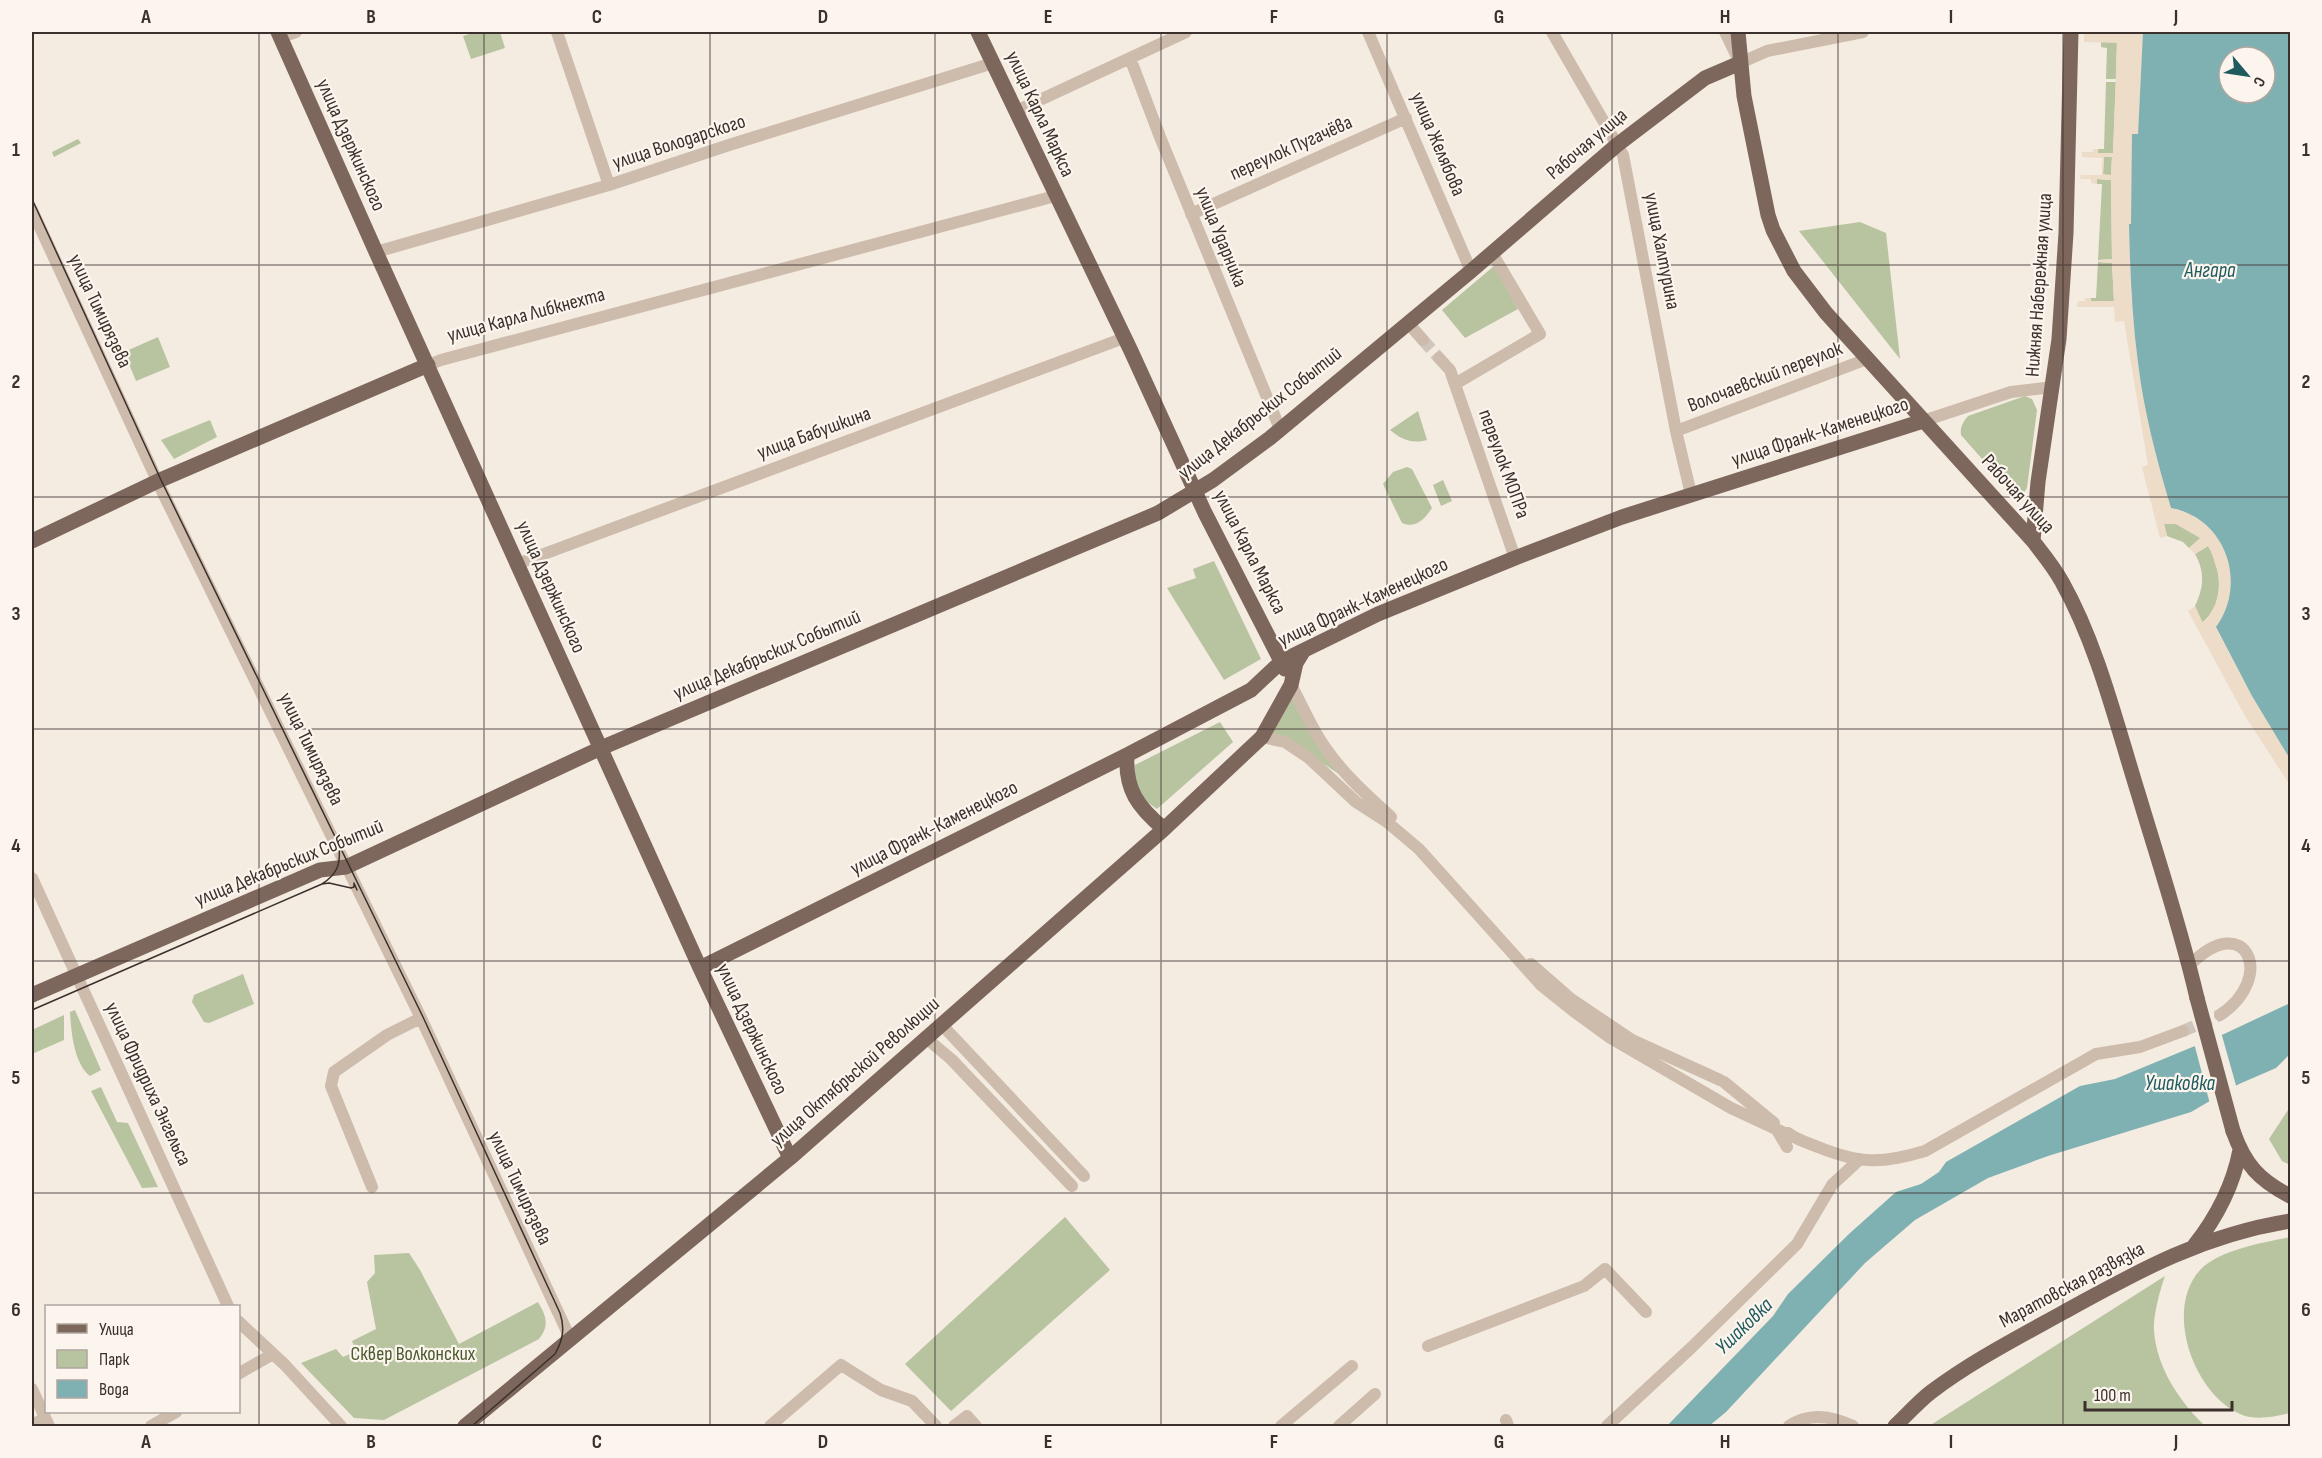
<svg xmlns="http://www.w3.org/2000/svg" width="2322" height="1458" viewBox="0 0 2322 1458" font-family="'Sofia Sans Condensed',sans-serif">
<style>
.green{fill:#b8c4a0}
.plaza{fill:#ecdcc8;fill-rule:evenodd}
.water{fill:#7fb0b2;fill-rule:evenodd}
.pier{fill:#f4ebe1}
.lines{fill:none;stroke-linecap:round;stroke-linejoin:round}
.minor-tunnel{stroke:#cfc6bd;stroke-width:12;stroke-dasharray:12 6;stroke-linecap:butt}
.minor{stroke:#cdbbac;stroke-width:12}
.major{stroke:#7d675c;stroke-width:15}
.tram{stroke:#3b302b;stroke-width:1.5}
.major-bridge{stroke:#7d675c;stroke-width:15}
.grid{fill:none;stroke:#3b302b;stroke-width:1.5;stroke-opacity:0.55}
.labels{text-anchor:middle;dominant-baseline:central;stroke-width:4.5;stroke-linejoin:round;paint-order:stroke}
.street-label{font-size:20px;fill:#3b302b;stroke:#fbf5ee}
.park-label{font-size:20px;fill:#4a5a2e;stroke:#fbf5ee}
.water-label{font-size:21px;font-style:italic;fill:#1f5a5e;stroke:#fbf5ee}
.neatline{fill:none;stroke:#3b302b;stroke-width:2}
.grid-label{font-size:20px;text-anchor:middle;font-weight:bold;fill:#3b302b}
</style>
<rect width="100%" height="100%" fill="#f4ebe1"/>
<path class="green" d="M476,32H500L505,48L471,59L463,36Z
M2101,42H2117L2116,79H2106L2107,48L2101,47Z
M2106,82H2116L2113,153H2098V149H2104Z
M78,139L81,143L54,157L52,152Z
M2104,157H2112L2111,175H2103Z
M2097,179L2111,180L2112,259L2098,260L2102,184H2097Z
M1860,222L1886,233L1900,359L1799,231Z
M2098,262L2112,263L2114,302L2091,301V298H2096Z
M1494,266L1518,309L1465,338L1442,310Z
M158,337L170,367L136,381L124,352Z
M2025,396L2032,399L2037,410L2027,488L2023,494H2013L1961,435C1960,427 1963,422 1968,416Z
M1418,411L1427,440C1412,444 1402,440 1390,430Z
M210,420L217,437L174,459L161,440Z
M1407,467L1412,469L1432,508C1425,519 1415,529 1402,523L1383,484L1393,472Z
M1443,480L1452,501L1441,506L1433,485Z
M2164,524H2176L2201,538L2189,548L2183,542L2167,536Z
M2208,546C2222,569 2225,604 2202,623L2195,606C2204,587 2205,572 2195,554Z
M1214,561L1261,659L1224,680L1167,588L1196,578L1193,569Z
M1292,694L1343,777L1288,739L1268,735Z
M1220,722L1233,742L1157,809C1140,798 1133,785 1135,765Z
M243,974L254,1004L209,1023L204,1022L192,1002L194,995Z
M75,1010L101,1070L90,1076C74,1064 71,1031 70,1012Z
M64,1015V1040L32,1054V1030Z
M101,1087L117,1122L128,1123L158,1187L142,1188L91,1091Z
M2290,1107V1165L2282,1161L2269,1139Z
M1065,1217L1110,1270L951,1411L905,1364Z
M2290,1237V1413C2276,1416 2260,1420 2245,1416C2195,1399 2162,1310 2201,1269C2219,1250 2265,1242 2290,1237Z
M409,1253L420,1270L459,1344L538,1302C546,1316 550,1325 539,1339L384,1420L354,1418L301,1363L336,1349L343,1357L356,1351L352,1341L376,1329L367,1282L375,1273L374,1255Z
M2165,1276C2160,1290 2153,1316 2154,1330C2156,1367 2180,1402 2205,1426H1929Z"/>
<path class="plaza" d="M2084,32H2143L2138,134H2133L2131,224L2129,225L2131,293L2138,366L2156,456L2171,508L2190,514L2206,524L2220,540L2226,552L2230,564L2232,587L2227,607L2216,628L2252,696L2290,759V785L2245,716L2188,611L2195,606L2203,623L2208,618L2216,603L2219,590V576L2211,551L2208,546L2195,554L2189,548L2200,538L2176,524H2164L2167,536L2160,538L2142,467L2148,465L2124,321L2115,322L2114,307H2077L2078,301H2085V298H2091V301H2114L2112,263L2098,262V260L2112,259L2111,180L2097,179V184L2091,183V179H2080L2081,175H2102V158L2082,157V152H2093V149H2098V153H2113L2117,43L2084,42ZM2104,157H2112L2111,175L2103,174Z"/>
<path class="water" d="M2143,32H2290V759L2252,696L2216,627C2248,583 2226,518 2171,508C2157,461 2144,412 2138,363C2132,317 2130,271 2129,224H2131L2132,134H2138ZM2229,57H2265V93H2229Z
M2290,1003V1054L2276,1068L2239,1084L2191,1112L2048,1156L1988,1178L1915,1220L1865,1263L1726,1412L1709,1426H1667L1773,1316L1788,1294L1850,1233L1896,1192L1921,1184L1939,1172L1946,1162L2080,1086L2115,1079L2224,1034Z"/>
<path class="pier" d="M2221,1032L2237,1089L2210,1104L2194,1043Z"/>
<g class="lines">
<path class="minor-tunnel" d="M1423,340L1439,358
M2183,1031L2220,1015"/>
<path class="minor" d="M557,32L609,185
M1368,32L1471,271
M1552,32L1623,155L1676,431L1691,494
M1725,32L1740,63L1767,51L1863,32
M281,37L296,32
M1130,58L1160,137L1280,429
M1016,111L1186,32
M32,210L162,491L421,1018L570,1338
M1191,214L1406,118
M376,252L609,185L729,145L993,63
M1408,323L1423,340
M1439,358L1450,370L1515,558
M428,365L441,360L1055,196
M1455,384L1540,334L1492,253
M1923,421L2011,392L2053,387
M1676,431L1867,359
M517,564L1124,338
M1291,685C1302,705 1311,727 1324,746C1343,774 1367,795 1391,817
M1262,737L1285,742L1309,758L1356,802L1387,822L1419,849L1541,985L1576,1013L1609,1037L1731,1108L1793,1137
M32,878L228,1306
M1531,964L1571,999L1632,1040L1720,1080
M2189,966C2246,907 2277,978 2220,1015
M942,1025L1084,1176
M926,1038L951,1059L1072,1186
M1724,1082L1774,1123
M1777,1130L1787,1147
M1788,1133C1797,1140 1808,1143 1818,1147C1860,1164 1882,1164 1925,1151L2096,1054L2140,1047L2183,1031
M372,1187L331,1086L334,1072L387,1035L421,1018
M238,1321L285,1365L341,1426
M1428,1346L1584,1286L1605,1269L1646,1312
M238,1374L273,1354
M32,1389L49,1426
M1506,1420L1508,1426
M32,1425L45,1418
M151,1426L176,1412
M770,1426L841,1365L881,1390L912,1401L936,1426
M954,1426L967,1416L976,1426
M1281,1426L1352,1366
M1339,1426L1375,1394
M1607,1426L1692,1347L1797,1244L1832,1185L1860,1159
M1789,1426C1809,1412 1832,1416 1853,1426"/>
<path class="major" d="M278,32L376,252L700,968L790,1158
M978,32L1131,351L1205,513L1285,669
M1738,32L1744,96L1768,215L1773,230L1794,271L1826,313L2033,541C2043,554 2054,567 2062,582C2098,646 2117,726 2139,796C2159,863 2181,929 2197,998
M32,541L158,481L428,365
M2033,541L2038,482L2059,339L2066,233L2071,32
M1127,755C1125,790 1138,807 1164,829
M700,968L1127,755L1251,690L1282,661L1378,614L1515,558L1622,517L1923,421
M32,995L320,870L346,867L601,748L1158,513L1213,480L1270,438L1471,271L1617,145L1705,78L1740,63
M2233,1131C2245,1165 2259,1180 2290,1196
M2194,1246C2217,1217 2233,1186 2240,1150
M465,1426L790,1158L1164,829L1262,737L1291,685L1296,663L1304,650
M1895,1426C1907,1415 1918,1402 1931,1392C1972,1361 2019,1337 2064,1312C2140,1270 2203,1235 2290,1221"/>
<path class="tram" d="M32,199L161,480L423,1017L560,1313C565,1328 563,1340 555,1354L472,1426
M322,884L329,883L351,888L354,887V883L357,890
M32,1010L322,884C336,875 341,865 339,848"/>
<path class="major-bridge" d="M2197,998L2233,1131"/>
</g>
<path class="grid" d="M259,32V1426M484,32V1426M710,32V1426M935,32V1426M1161,32V1426M1387,32V1426M1612,32V1426M1838,32V1426M2063,32V1426M32,265H2290M32,497H2290M32,729H2290M32,961H2290M32,1193H2290"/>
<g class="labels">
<g class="street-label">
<text transform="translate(1040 114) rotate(65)">улица Карла Маркса</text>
<text transform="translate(679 142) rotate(-18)">улица Володарского</text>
<text transform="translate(1438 144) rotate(67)">улица Желябова</text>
<text transform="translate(1587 144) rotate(-40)">Рабочая улица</text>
<text transform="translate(351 145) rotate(66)">улица Дзержинского</text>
<text transform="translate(1291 148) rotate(-24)">переулок Пугачёва</text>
<text transform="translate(1221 237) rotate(68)">улица Ударника</text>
<text transform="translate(1662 251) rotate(79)">улица Халтурина</text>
<text transform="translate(2039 285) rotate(-86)">Нижняя Набережная улица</text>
<text transform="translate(100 311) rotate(65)">улица Тимирязева</text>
<text transform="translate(526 315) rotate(-15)">улица Карла Либкнехта</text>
<text transform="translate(1765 377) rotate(-21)">Волочаевский переулок</text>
<text transform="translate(1260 413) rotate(-38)">улица Декабрьских Событий</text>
<text transform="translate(1820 432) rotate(-18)">улица Франк-Каменецкого</text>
<text transform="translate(814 433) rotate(-20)">улица Бабушкина</text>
<text transform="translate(1504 464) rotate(70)">переулок МОПРа</text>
<text transform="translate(2018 494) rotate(48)">Рабочая улица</text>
<text transform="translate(1250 552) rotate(63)">улица Карла Маркса</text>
<text transform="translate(551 587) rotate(66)">улица Дзержинского</text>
<text transform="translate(1363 602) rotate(-25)">улица Франк-Каменецкого</text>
<text transform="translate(767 655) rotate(-23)">улица Декабрьских Событий</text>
<text transform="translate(311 749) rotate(64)">улица Тимирязева</text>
<text transform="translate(934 828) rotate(-27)">улица Франк-Каменецкого</text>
<text transform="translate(289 863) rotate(-22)">улица Декабрьских Событий</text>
<text transform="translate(752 1029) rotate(65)">улица Дзержинского</text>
<text transform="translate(855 1072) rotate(-41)">улица Октябрьской Революции</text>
<text transform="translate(148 1084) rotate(65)">улица Фридриха Энгельса</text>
<text transform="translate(520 1188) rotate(65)">улица Тимирязева</text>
<text transform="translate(2072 1285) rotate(-28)">Маратовская развязка</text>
</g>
<g class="park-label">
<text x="413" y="1354">Сквер Волконских</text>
</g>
<g class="water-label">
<text x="2210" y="270">Ангара</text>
<text x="2180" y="1083">Ушаковка</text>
<text transform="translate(1744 1326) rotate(-44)">Ушаковка</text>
</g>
</g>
<rect width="2322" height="1458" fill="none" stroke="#fbf5ee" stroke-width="66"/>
<rect x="45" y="1305" width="195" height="108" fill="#fbf5ee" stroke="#aea6a0" stroke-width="1.5"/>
<rect x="57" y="1324" width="30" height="9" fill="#7d675c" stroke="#aea6a0" stroke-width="1.5"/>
<text x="99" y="1335" font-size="18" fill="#3b302b">Улица</text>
<rect x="57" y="1350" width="30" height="18" fill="#b8c4a0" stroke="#aea6a0" stroke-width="1.5"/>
<text x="99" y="1365" font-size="18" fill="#3b302b">Парк</text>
<rect x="57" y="1380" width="30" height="18" fill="#7fb0b2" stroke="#aea6a0" stroke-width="1.5"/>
<text x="99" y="1395" font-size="18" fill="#3b302b">Вода</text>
<g transform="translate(2247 75) rotate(119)"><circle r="28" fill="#fbf5ee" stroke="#aea6a0" stroke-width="1.5"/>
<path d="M0-4.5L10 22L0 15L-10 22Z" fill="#1f5a5e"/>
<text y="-9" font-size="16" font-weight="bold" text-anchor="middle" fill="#3b302b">С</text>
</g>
<path d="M2085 1401v9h147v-9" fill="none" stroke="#3b302b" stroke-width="3"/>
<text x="2094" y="1401" font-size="18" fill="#3b302b" stroke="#fbf5ee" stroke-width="4.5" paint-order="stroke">100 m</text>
<rect x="33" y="33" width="2256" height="1392" class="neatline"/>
<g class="grid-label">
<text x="146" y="23">A</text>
<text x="371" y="23">B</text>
<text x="597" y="23">C</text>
<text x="823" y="23">D</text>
<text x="1048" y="23">E</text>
<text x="1274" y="23">F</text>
<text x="1499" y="23">G</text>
<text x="1725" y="23">H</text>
<text x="1951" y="23">I</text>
<text x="2176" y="23">J</text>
<text x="16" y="156">1</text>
<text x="2306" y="156">1</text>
<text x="16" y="388">2</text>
<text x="2306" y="388">2</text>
<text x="16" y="620">3</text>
<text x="2306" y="620">3</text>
<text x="16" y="852">4</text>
<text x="2306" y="852">4</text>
<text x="16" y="1084">5</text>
<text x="2306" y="1084">5</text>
<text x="16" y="1316">6</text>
<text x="2306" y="1316">6</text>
<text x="146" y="1448">A</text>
<text x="371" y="1448">B</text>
<text x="597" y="1448">C</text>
<text x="823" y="1448">D</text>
<text x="1048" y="1448">E</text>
<text x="1274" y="1448">F</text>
<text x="1499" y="1448">G</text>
<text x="1725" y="1448">H</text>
<text x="1951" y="1448">I</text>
<text x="2176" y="1448">J</text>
</g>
</svg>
